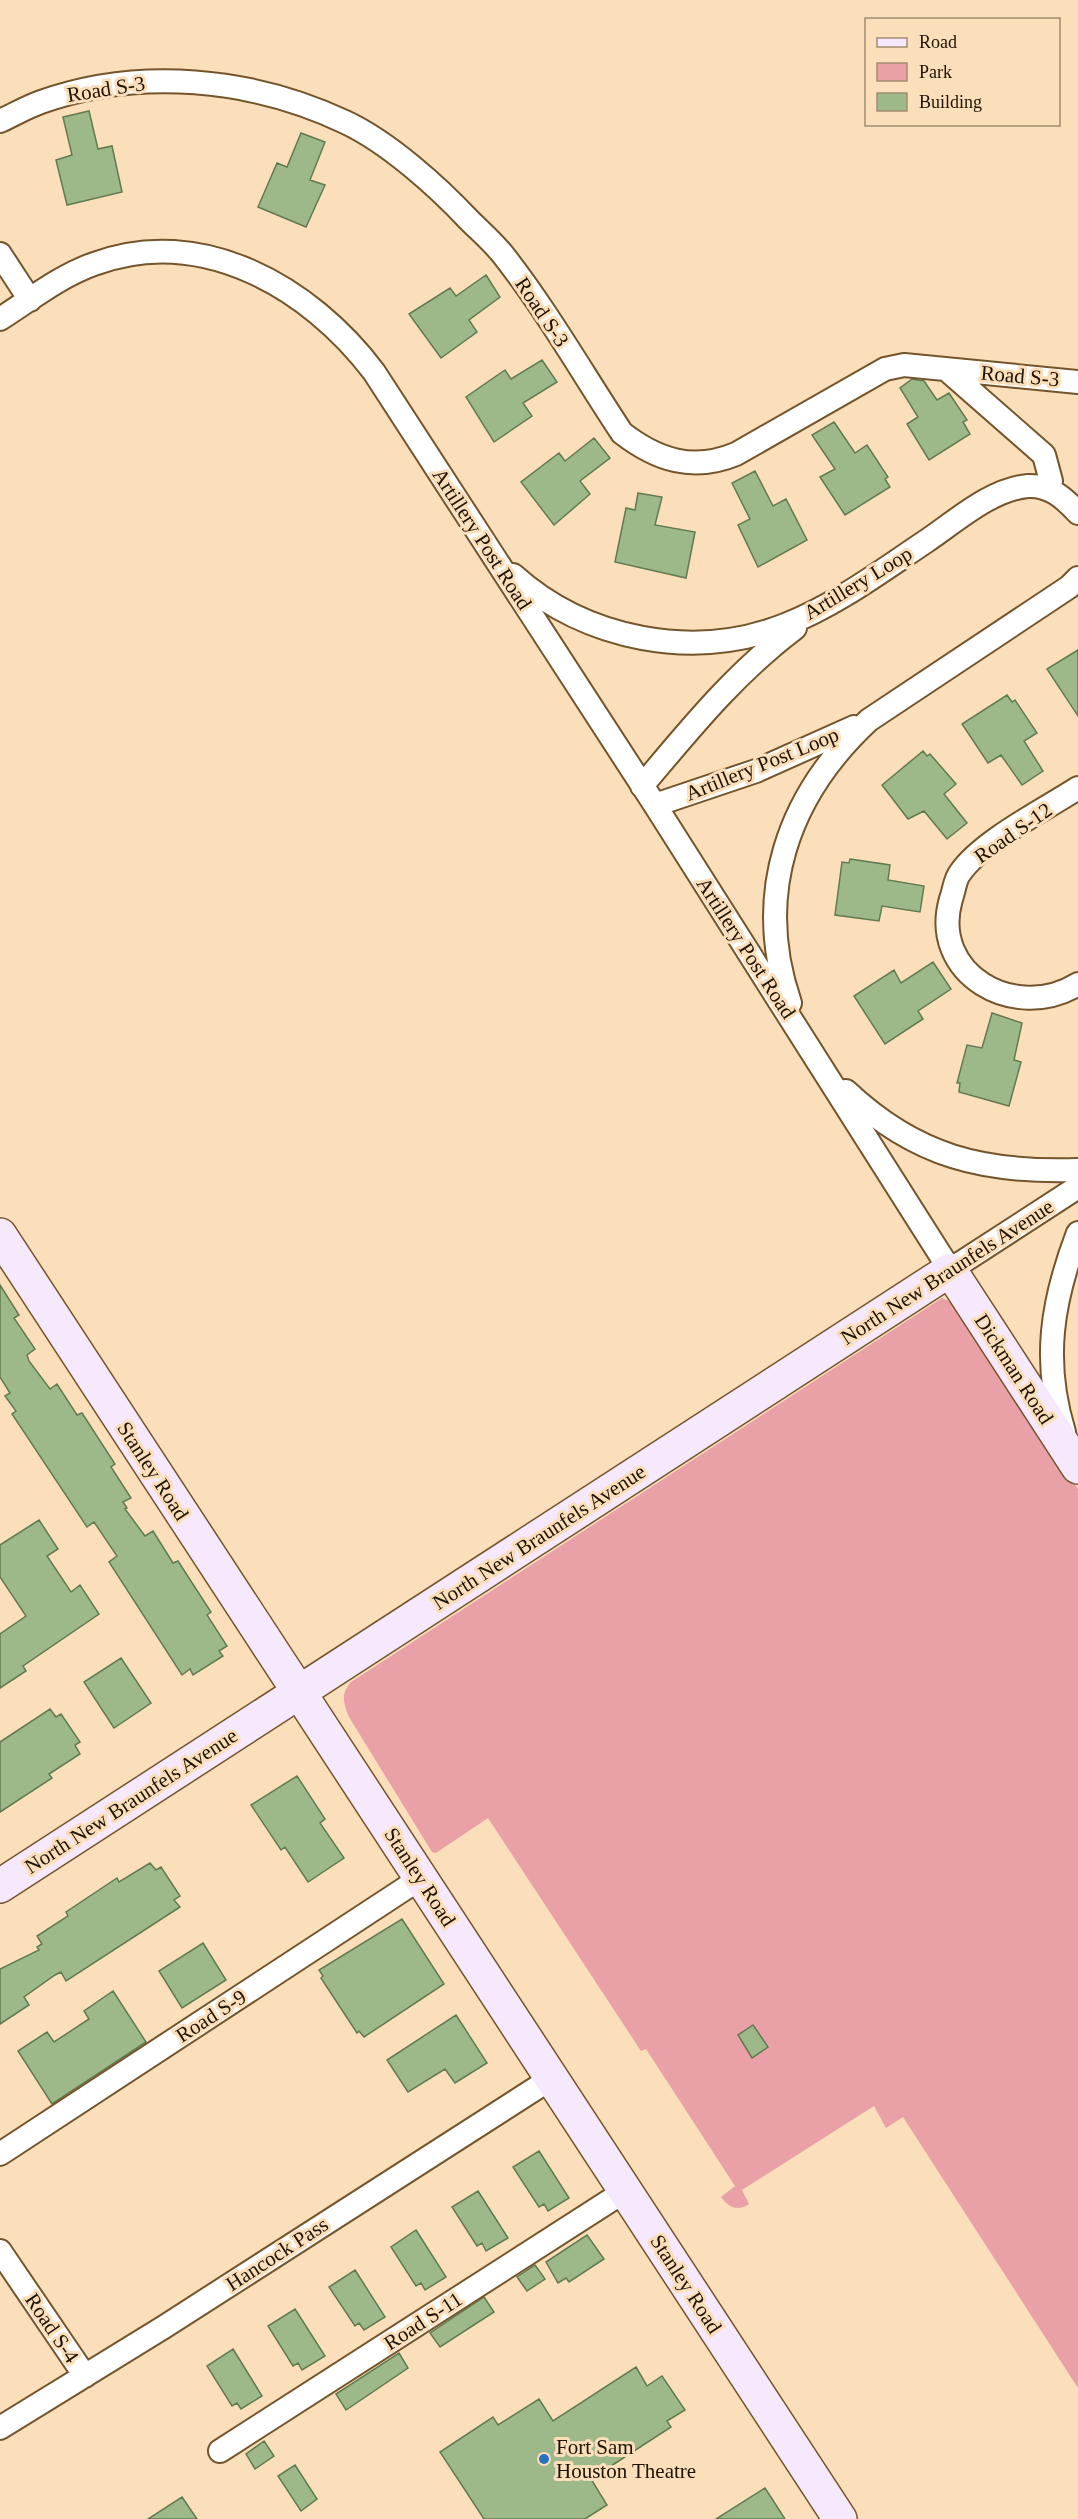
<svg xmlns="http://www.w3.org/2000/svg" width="1078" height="2519" viewBox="0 0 1078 2519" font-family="Georgia,serif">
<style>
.green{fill:#e9a0a7}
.building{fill:#9db98a;stroke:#617a4f;stroke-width:1.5}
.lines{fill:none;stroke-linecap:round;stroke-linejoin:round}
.street-casing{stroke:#74552b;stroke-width:26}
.secondary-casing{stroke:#74552b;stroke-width:36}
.street{stroke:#fff;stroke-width:22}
.secondary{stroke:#f6e9fe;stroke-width:33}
.poi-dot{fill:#2673c2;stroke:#fbdeba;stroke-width:2}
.labels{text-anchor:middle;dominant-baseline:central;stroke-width:6;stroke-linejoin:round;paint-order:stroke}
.street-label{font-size:21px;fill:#1e1202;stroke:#fbdeba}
.poi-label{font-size:21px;fill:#1e1202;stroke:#fbdeba;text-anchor:start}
</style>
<rect width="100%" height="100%" fill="#fbdeba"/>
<path class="green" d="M942,1298L960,1306L1078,1489V2388L903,2117L886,2128L874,2106L742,2190L749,2204C738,2212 728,2207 721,2197L735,2186L646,2049L641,2051L488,1818L436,1853L432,1852L349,1717C344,1703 340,1695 351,1682Z"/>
<path class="building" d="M89,111L98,149L112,146L122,192L67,205L56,160L72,155L63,117Z
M301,133L325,142L310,180L325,185L306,227L258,207L277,163L287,167Z
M486,275L500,297L469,320L477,332L441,358L409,314L450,288L456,296Z
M542,360L557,382L523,403L532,416L494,442L466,397L505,370L511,379Z
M912,379L924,381L937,400L949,393L967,420L963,422L970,434L929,460L907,424L918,417L900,388Z
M834,422L855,453L867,445L888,477L885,479L890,487L845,515L820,477L835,469L812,435Z
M594,438L610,458L580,481L590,494L554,525L521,482L559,453L565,461Z
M755,471L773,506L786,499L807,540L758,567L738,525L750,519L732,483Z
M638,493L662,497L655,525L695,532L686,578L615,562L626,508L635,510Z
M1078,650V716L1047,669Z
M1007,695L1012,702L1015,700L1037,733L1024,741L1043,771L1022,785L1001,755L988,763L962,724Z
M923,751L927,756L930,754L956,784L944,794L967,823L947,839L924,811L908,819L882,785Z
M850,859L890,865L888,880L924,886L920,912L882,906L879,921L835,915L842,862L849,863Z
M933,962L951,989L918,1011L923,1019L885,1044L854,996L894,970L901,983Z
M992,1013L1022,1023L1014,1060L1021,1062L1009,1106L959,1092L960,1083H957L967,1045L982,1048Z
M0,1285L19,1315L14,1318L35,1349L27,1355L29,1361L50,1389L57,1384L77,1415L82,1413L115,1464L111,1467L131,1498L123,1502L127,1508L125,1509L145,1536L153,1531L173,1563L178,1561L211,1612L207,1615L227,1646L219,1651L223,1656L193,1675L190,1669L182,1675L109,1562L117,1556L94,1522L87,1527L12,1414L16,1411L5,1396L10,1393L0,1377Z
M39,1520L58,1549L47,1556L71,1592L80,1585L99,1614L23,1666L26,1671L0,1688V1634L26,1616L0,1577V1545Z
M121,1658L151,1703L114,1728L84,1682Z
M50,1709L56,1717L61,1714L80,1742L75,1745L80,1754L49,1774L52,1778L0,1812V1742Z
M297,1776L325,1819L320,1823L344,1858L308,1882L285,1847L281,1850L251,1805Z
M150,1863L156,1870L161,1867L180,1896L174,1900L180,1907L66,1981L61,1972L55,1975L24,1997L29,2005L0,2024V1969L39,1950L37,1947L42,1944L37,1936L68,1916L66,1912L117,1878L119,1882Z
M402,1919L444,1984L364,2037L359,2031L357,2033L321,1978L323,1976L319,1970Z
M203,1943L226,1980L182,2008L159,1971Z
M113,1991L146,2042L52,2104L18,2051L47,2032L54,2042L89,2019L84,2011Z
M456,2015L487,2063L455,2083L445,2069L408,2092L387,2060Z
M753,2025L768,2047L752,2058L738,2035Z
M539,2151L569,2198L548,2211L544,2204L539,2207L513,2167Z
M478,2191L508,2238L486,2251L482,2243L477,2246L452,2207Z
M416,2230L446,2277L425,2290L421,2283L416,2286L391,2247Z
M587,2235L604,2259L569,2282L566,2278L558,2283L546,2262Z
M535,2265L545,2279L527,2291L517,2277Z
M355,2270L385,2317L364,2330L359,2323L355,2326L329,2287Z
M484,2297L494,2312L440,2347L430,2333Z
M295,2309L325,2356L302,2370L298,2363L293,2366L268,2326Z
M233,2349L262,2396L241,2409L237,2403L232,2406L207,2366Z
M399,2353L408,2368L346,2410L336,2394Z
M636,2367L647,2386L662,2376L685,2410L667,2421L671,2427L591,2479L607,2505L585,2519H484L440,2452L493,2417L498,2425L539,2399L553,2421Z
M264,2441L274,2456L255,2469L246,2454Z
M295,2465L317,2499L301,2511L278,2476Z
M765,2488L785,2519H716Z
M182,2497L197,2519H148Z"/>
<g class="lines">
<g class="street-casing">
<path id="street" d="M0,121C13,115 27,107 41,102C139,67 252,78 345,122C388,142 437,186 469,220C481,232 494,243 504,256C547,311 583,374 622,433C657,460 693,472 736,454L885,369L904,365L1078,382
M0,254L30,300
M0,319C30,300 60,276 94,264C201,224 310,287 374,372L655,805L950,1270L1078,1187
M947,370L1044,455L1051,481L1048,489
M513,575C585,640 694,661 785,625C836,605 880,572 925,542C955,522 991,489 1028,486C1050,485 1064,498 1078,513
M642,786C690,729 734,674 795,628
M1078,788C1044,810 982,841 960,873C955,879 954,891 951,899C929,974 1015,1023 1078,984
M655,805L756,771L854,727
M790,1003C753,895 787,796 869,720L1069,587L1078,578
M846,1091C916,1157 984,1173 1078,1170
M1064,1432C1042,1361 1052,1301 1078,1233
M0,2154L421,1878
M0,2251L85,2376
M0,2428L164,2327L552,2078
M220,2451L625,2191"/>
</g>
<g class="secondary-casing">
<path id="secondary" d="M0,1235L840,2519
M0,1886L950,1270L1078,1467"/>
</g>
<use href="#street" class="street"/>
<use href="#secondary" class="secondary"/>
</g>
<circle class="poi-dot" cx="544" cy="2459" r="6"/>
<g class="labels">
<g class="street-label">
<text transform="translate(106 89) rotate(-9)">Road S-3</text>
<text transform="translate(542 312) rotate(56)">Road S-3</text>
<text transform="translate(1020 376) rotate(5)">Road S-3</text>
<text transform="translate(482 539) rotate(57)">Artillery Post Road</text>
<text transform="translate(858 583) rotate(-31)">Artillery Loop</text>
<text transform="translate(762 764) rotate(-22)">Artillery Post Loop</text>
<text transform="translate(1013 833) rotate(-35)">Road S-12</text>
<text transform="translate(746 948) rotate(57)">Artillery Post Road</text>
<text transform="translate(947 1272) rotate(-33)">North New Braunfels Avenue</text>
<text transform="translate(1014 1369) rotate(57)">Dickman Road</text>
<text transform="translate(153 1471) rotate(57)">Stanley Road</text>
<text transform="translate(539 1537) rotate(-33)">North New Braunfels Avenue</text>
<text transform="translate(131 1801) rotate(-33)">North New Braunfels Avenue</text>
<text transform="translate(420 1877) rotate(57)">Stanley Road</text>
<text transform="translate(211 2016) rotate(-33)">Road S-9</text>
<text transform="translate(277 2254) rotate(-33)">Hancock Pass</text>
<text transform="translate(686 2284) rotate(57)">Stanley Road</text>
<text transform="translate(423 2321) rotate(-33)">Road S-11</text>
<text transform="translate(52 2328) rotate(56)">Road S-4</text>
</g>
<g class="poi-label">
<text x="556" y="2447">Fort Sam<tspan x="556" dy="24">Houston Theatre</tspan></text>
</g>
</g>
<rect x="865" y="18" width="195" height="108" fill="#fbdeba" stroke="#a38c70" stroke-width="1.5"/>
<rect x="877" y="38" width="30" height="9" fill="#f6e9fe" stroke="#a38c70" stroke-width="1.5"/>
<text x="919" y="48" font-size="18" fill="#1e1202">Road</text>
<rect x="877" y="63" width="30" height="18" fill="#e9a0a7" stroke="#a38c70" stroke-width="1.5"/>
<text x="919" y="78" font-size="18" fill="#1e1202">Park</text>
<rect x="877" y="93" width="30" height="18" fill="#9db98a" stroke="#a38c70" stroke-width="1.5"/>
<text x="919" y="108" font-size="18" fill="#1e1202">Building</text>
</svg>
